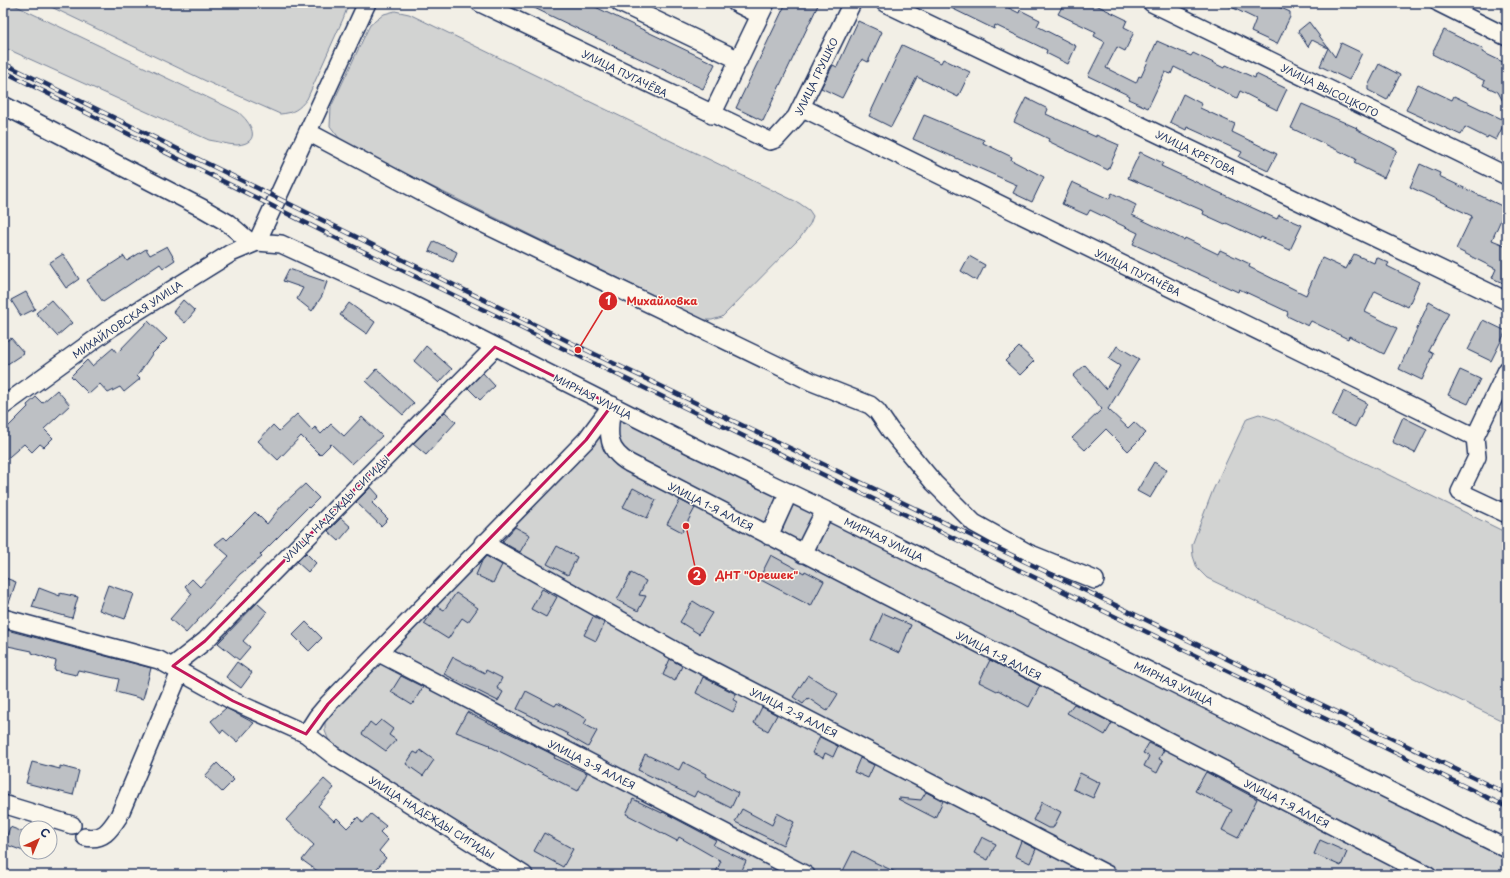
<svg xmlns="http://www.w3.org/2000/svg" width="1510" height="878" viewBox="0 0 1510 878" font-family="'Playpen Sans',sans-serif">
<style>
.green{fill:#d2d3d2;stroke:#768198}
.building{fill:#bdc0c4;stroke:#1b2f5e}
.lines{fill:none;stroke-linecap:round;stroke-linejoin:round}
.minor-casing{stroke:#1b2f5e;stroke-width:20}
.minor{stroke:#fbf7ec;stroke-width:17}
.rail-casing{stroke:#1b2f5e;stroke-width:4.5}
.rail{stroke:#fbf7ec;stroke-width:3;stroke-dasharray:9;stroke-linecap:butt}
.marked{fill:none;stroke:#c2185b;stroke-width:3;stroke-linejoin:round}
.labels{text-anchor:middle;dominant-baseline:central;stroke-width:3;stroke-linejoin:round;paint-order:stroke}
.street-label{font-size:10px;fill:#1b2f5e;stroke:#fbf7ec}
.leader{fill:none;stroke:#d62828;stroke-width:1.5}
.callout-dot{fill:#d62828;stroke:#fbf7ec;stroke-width:1.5}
.mark-label{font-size:12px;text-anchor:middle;font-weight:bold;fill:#fff}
.callout-label{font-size:11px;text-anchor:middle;font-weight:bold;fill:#d62828;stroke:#fbf7ec;stroke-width:3;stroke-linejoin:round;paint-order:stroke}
</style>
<rect width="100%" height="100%" fill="#f2efe6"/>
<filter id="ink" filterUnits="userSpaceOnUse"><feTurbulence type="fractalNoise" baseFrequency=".025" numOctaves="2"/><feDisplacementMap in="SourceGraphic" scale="8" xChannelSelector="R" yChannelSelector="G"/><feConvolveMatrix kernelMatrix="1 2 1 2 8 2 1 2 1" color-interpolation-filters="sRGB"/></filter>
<g filter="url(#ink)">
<path class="green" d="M3,3H10L238,112C251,122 263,143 237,145C228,145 217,141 209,140L3,47Z
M43,3H349L343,19L307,99C299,109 294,113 280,114L210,83Z
M395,11L409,14L799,203L809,210L813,216L810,224L800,238L722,317L712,320H704L343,143L330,126L331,107L367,31L370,25L384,14Z
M618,400L1507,841V875H533L329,741L325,731V719Z
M1259,414L1277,420L1507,533V723L1207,578L1197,568L1193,556L1192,545L1213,490L1247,418Z"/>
<path class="building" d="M524,3H587L715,64L703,89Z
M786,3H819L763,121L736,108Z
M941,3H999L1019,13L1020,10L1040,20L1037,26L1076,46L1068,64L1046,53L1047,50L995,25L994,29Z
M1064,3H1092L1127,20L1124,27L1134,32L1125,51L1117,47L1106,68L1136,83L1139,76L1141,77L1157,41L1191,56L1193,53L1224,68L1226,65L1255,78L1256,74L1287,89L1277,110L1240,91L1237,98L1174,67L1171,74L1165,72L1148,108L1128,99L1130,96L1088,76L1105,42L1094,36L1096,32L1058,14Z
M1223,3H1270L1290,12V17L1277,44L1251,32L1256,19Z
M858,21L882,32L868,62L862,59L842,98L821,88L833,65L837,67Z
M1309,22L1335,57L1341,43L1362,53L1349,80L1320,66L1328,48L1312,40L1308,47L1298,31Z
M1444,30L1483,49L1482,52L1507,64V109L1498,92L1483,85L1485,81L1432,54Z
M902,45L941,63L943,59L970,72L958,97L917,77L891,127L869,116Z
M1379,64L1400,75L1387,100L1368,90V86Z
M1418,84L1452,100L1454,96L1504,120V124L1496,140L1488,136L1487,138L1465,127L1461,135L1406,110Z
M1183,94L1202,104L1200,108L1235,124L1232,132L1277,154L1268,171L1239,157L1242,152L1187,127L1186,130L1170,122Z
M1026,98L1048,109L1046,114L1096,137V135L1119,145L1108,170L1048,141L1049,139L1014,122Z
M1302,104L1357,128L1356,129L1397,150L1384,178L1354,163L1356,159L1291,128Z
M924,115L984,140L983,143L1012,157L1011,160L1044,177L1032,202L1013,193L1017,185L913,139Z
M1140,152L1163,163L1161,166L1277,219L1279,215L1302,225L1290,250L1261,237L1260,239L1226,223L1225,224L1203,214L1204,211L1128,178Z
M1420,164L1440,173L1439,176L1506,208L1492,240L1507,246V285L1492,278L1496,269L1456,249L1472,216L1410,187Z
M1072,182L1109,199L1112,193L1136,205L1132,215L1184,240L1185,238L1218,254L1220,250L1250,264L1249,267L1306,295L1322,258L1346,269L1354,254L1374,263L1376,257L1389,263L1387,266L1419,282L1408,307L1375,291L1365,312L1397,328L1384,354L1349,336L1348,339L1311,321L1308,326L1287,316L1288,312L1239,289L1238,292L1133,244L1138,233L1090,210L1087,215L1062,204Z
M434,241L457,252L453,262L429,251Z
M167,246L175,260L163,268L160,264L103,302L87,280L124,256L127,261L146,249L150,255Z
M63,254L79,279L66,288L49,263Z
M969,256L985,265L977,281L961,271Z
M289,269L327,282L322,296L312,311L297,299L303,288L283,281Z
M26,292L35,309L21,316L11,300Z
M51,300L72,323L57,336L36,313Z
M183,300L195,311L185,323L173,312Z
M1429,302L1449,313L1429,351L1434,354L1422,380L1399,369Z
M349,303L375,322L367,334L340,315Z
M1483,320L1506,331L1491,361L1468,350Z
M148,321L167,339L152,354L137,376L140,379L124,392L120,387L108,393L100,384L89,394L71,376L87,360L92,366L113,348L117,353Z
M11,338L24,353L3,367V343Z
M426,346L452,369L439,383L414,361Z
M1117,346L1139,359L1108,409L1128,428L1134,422L1146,433L1128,451L1106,429L1085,450L1072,438L1102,409L1073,376L1085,365L1106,389L1120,366L1109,359Z
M1019,347L1034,361L1020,375L1005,361Z
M377,369L414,403L403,415L366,381Z
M1460,370L1480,379L1468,404L1448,395Z
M483,373L495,386L480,400L468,388Z
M57,390L70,405L44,429L53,438L44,447L40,444L32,452L24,444L3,462V432L28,407L27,405L36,397L42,403Z
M1344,391L1367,403L1355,427L1332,416Z
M445,412L456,422L426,455L413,444Z
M297,414L312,430L315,427L321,434L331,424L344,436L362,417L382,436L352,464L331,444L320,455L301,436L278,460L258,441L273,425L279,431Z
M1403,417L1427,429L1415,453L1392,442Z
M1154,462L1167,470L1150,498L1137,491Z
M305,484L319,498L309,508L308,507L260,555L262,557L240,574L186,633L170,619L192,594L185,586L192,579L200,587L229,556L215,544L224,537L227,540L255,512L267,524L282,505Z
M371,487L379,496L372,503L388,519L381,526L356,502Z
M633,488L656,500L647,518L623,507Z
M680,500L695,508L682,532L667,524Z
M341,518L351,527L339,541L328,531Z
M515,527L530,535L520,552L502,542Z
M557,546L577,557L568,575L547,564Z
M306,553L316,563L308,572L297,562Z
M771,555L804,573L805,571L824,581L811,606L759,579Z
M486,556L502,565L493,583L476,575L482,561Z
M631,573L646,581L639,595L646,596L638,611L617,600Z
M3,577L16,582L7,609L3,608Z
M108,585L134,594L125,619L99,610Z
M39,588L60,596V593L78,597L72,618L32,607Z
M542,589L557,597L546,617L531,609Z
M456,593L478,608L468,622L462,618L448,639L424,624L437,606L444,610Z
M693,601L712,613L699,634L680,622Z
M257,603L267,612L243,641L250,647L239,660L218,643Z
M883,613L911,625L899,653L871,640Z
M593,617L605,623L596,641L584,635Z
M306,622L322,638L309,651L293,635Z
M3,629L151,668L143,699L116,692L119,679L78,670L76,675L54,670L56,661L32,653V651L3,645Z
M453,657L485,673L486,670L502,678L497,688L503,692L498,701L444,674Z
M670,659L682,666L675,681L663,675Z
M990,660L1040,686L1029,707L998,690L997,691L979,682Z
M237,662L252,673L241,688L226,677Z
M808,675L838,694L827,711L808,698L803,704L793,697Z
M401,676L423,687L412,705L391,692Z
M703,677L736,694L733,699L738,702L733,712L696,693Z
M526,691L555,706L557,703L587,719L584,724L597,731L588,747L567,735L568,734L517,709Z
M1074,704L1112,723L1105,735L1067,713Z
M762,707L777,715L768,731L754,723Z
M226,708L254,723L237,742L223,730L221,733L211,721Z
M467,712L548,752L555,756L554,758L587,773L578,791L489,746L490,745L456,732Z
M381,720L393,729L389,735L396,740L386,751L362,734L370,722L375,726Z
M820,737L838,746L833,757L825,753L823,758L812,753Z
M1149,743L1164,750L1159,759L1163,761L1157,773L1144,766L1149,756L1143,753Z
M420,750L434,760L423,776L406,764L414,752L418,754Z
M645,754L679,770L683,762L706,774L705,776L738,793L731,808L697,791L694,797L638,770Z
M860,758L874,765L868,778L854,772Z
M32,762L60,769V766L79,771L73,795L26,783Z
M217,763L234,780L222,792L205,776Z
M1206,772L1257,799L1238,838L1222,830L1232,810L1195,791Z
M1080,773L1100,783L1093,798L1073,789Z
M324,779L334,788L318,806L334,821L337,818L347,828L358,817L363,823L371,814L386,826L380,832L388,840L379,851L386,858L371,875H323L302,860L314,845L286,820Z
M926,792L943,801L935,818L898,799L899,798L921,800Z
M633,799L662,813L663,812L716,840L713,845L746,861L740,875H723L716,872L721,861L679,837L677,841L626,814Z
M1042,802L1061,812L1053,828H1048L1033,820Z
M742,809L772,825L777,813L794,822L783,845L735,822Z
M10,827L26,833V852L4,844Z
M544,833L573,849L563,867L534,851Z
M982,837L996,844L988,860L974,853Z
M1320,840L1347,852L1341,866L1314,854Z
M1021,841L1036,849L1030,863L1015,856Z
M853,851L874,862L902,875H841Z"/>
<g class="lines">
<g class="minor-casing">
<path id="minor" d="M480,3L770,141L776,139L796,117L852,3
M620,3L739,60
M736,3L760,15
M885,3L1507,301
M1152,3L1507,176
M1439,3L1507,37
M3,105L202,208L228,223L251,243
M801,107L1475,437
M712,115L766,3
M308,132L451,208L812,382L870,405L877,411L890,430L934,483L974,523L1028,553L1095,580
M257,242L367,3
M1507,370L1475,437L1477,457L1460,492L1507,514
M612,405C609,432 604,448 629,463L1428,875
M3,406L112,327L231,253L257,242L281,244L409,303L694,447L825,510L1507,849
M769,536L789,492
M483,543L679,653L1108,875
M803,554L825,510
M3,618L159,660L233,701L306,734L334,756L524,875
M379,653L806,875
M173,666L205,641L495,347
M306,734L317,717L328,704L586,440L612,405
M3,804L72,825
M85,837C103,841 110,830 119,816L180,672"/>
</g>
<use href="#minor" class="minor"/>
<g class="rail-casing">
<path id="rail" d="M3,63L580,347L1507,794
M3,71L340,240L1507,807"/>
</g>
<use href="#rail" class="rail"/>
</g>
</g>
<path class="marked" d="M495,347L612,405L586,440L328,704L306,734L233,701L173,666L205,641Z"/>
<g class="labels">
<g class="street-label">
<text transform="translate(625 73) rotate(26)">УЛИЦА ПУГАЧЁВА</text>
<text transform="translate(816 76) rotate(-64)">УЛИЦА ГРУШКО</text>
<text transform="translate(1330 90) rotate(26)">УЛИЦА ВЫСОЦКОГО</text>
<text transform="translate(1196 152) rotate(26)">УЛИЦА КРЕТОВА</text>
<text transform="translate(1138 272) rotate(26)">УЛИЦА ПУГАЧЁВА</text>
<text transform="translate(127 319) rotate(-34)">МИХАЙЛОВСКАЯ УЛИЦА</text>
<text transform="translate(593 396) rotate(27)">МИРНАЯ УЛИЦА</text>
<text transform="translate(711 506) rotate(27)">УЛИЦА 1-Я АЛЛЕЯ</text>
<text transform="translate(336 508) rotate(-45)">УЛИЦА НАДЕЖДЫ СИГИДЫ</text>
<text transform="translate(884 539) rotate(26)">МИРНАЯ УЛИЦА</text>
<text transform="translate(999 655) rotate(27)">УЛИЦА 1-Я АЛЛЕЯ</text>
<text transform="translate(1174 683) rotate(26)">МИРНАЯ УЛИЦА</text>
<text transform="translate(794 712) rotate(27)">УЛИЦА 2-Я АЛЛЕЯ</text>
<text transform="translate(592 764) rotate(27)">УЛИЦА 3-Я АЛЛЕЯ</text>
<text transform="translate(1287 803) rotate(27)">УЛИЦА 1-Я АЛЛЕЯ</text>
<text transform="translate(432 817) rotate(32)">УЛИЦА НАДЕЖДЫ СИГИДЫ</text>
</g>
</g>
<path class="leader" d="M578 350L608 301M686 526L697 576"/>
<g class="callout-dot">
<circle cx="578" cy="350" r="4"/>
<circle cx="686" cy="526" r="4"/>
<circle cx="608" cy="301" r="10"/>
<circle cx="697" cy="576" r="10"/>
</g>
<g class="mark-label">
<text x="608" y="305">1</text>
<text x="697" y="580">2</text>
</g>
<g class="callout-label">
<text x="662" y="305">Михайловка</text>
<text x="757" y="579">ДНТ "Орешек"</text>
</g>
<rect width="1510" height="878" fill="none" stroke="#fbf7ec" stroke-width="16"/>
<rect x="8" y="8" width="1494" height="862" fill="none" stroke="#1b2f5e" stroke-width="1.5" filter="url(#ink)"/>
<g transform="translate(38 840) rotate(44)"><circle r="19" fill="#fbf7ec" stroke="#a1a7b3"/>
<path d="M0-3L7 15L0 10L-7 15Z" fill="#c8321e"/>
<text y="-6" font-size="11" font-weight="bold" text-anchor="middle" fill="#1b2f5e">С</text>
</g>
</svg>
